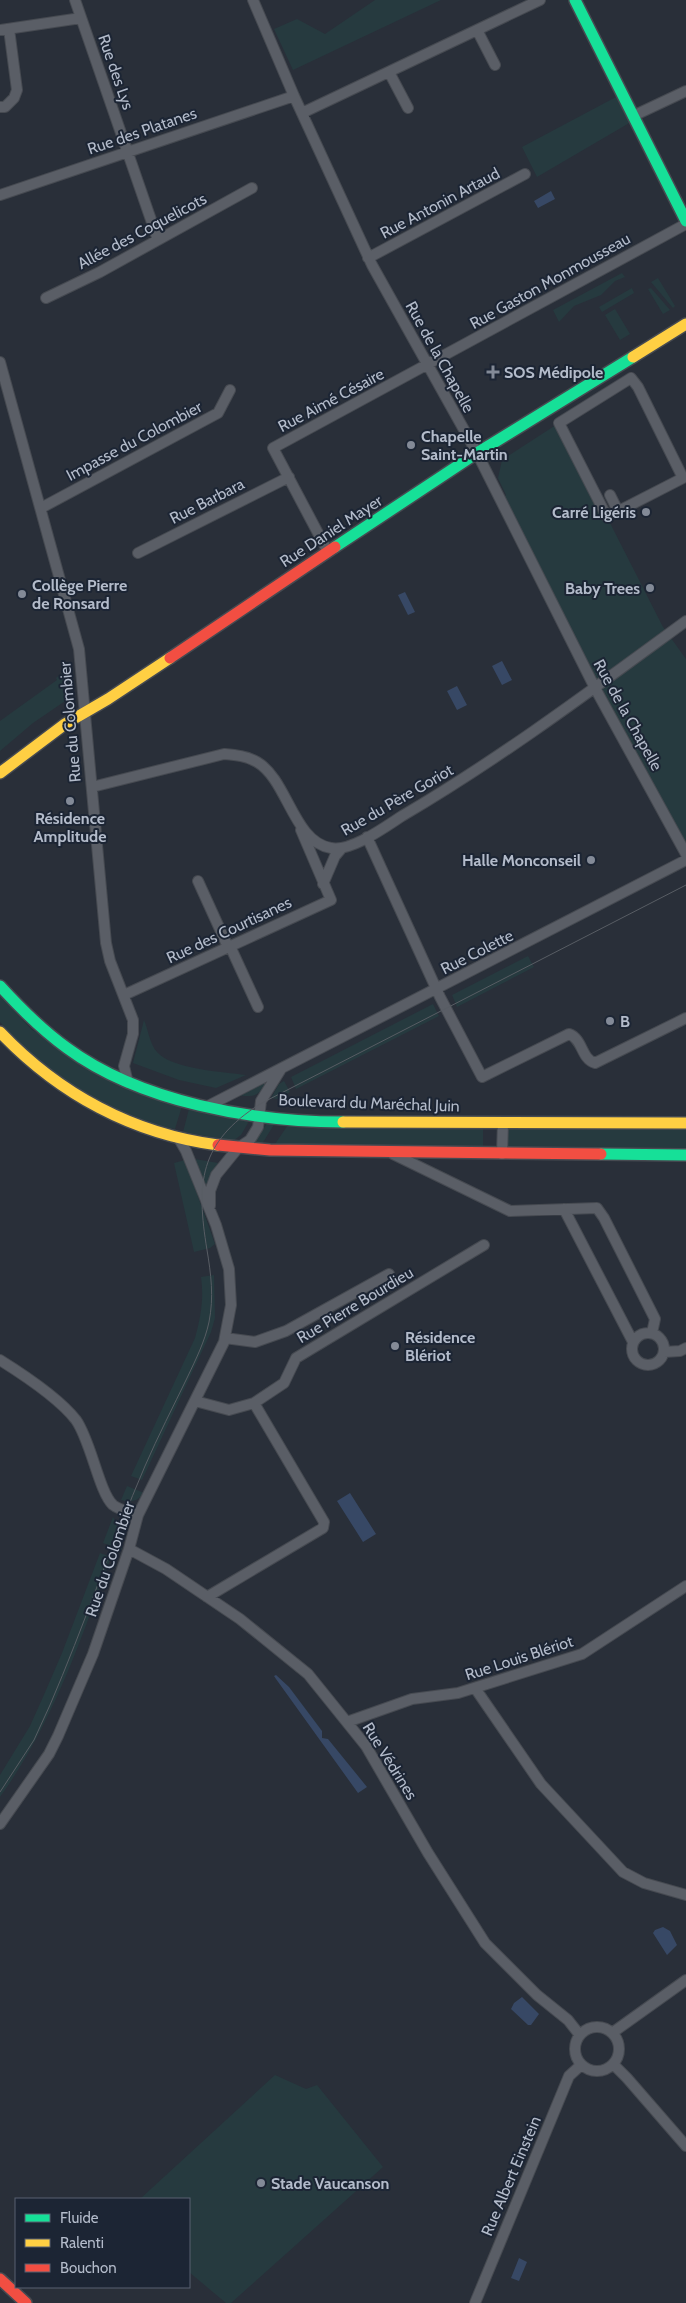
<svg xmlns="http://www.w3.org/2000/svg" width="686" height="2303" viewBox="0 0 686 2303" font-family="Cabin,sans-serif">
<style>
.green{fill:#263a3f}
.water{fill:#374865}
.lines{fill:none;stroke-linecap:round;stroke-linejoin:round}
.street-casing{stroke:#464a51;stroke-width:12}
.fast-casing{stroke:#464a51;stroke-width:14}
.slow-casing{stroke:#464a51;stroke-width:14}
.jam-casing{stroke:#464a51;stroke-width:14}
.street{stroke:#5a5e66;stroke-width:10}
.fast{stroke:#16e098;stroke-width:11}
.slow{stroke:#ffcf43;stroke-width:11}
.jam{stroke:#f24e42;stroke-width:11}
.tram{stroke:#585d64;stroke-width:1}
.poi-dot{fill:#838a97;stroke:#1c2534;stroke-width:2}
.labels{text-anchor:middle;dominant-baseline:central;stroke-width:4;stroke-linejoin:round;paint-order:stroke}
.street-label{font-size:16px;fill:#b3bbca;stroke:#1c2534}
.poi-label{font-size:16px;font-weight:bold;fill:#b3bbca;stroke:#1c2534;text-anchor:start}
</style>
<rect width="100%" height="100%" fill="#292f39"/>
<path class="green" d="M375,0H441L293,70L274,29L297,19L325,34Z
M616,97L631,122L537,177L522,147Z
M622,273L625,277L615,281L601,295L574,306L559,322L553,310Z
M658,278L675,306L673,308L651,282Z
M632,288L634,293L602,312L599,307Z
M651,288L670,310L663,314L648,289Z
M615,309L630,334L620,340L605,315Z
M559,423L663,627L686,659V844L591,669L504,497L506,495L498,478L502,460Z
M62,673L70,678L71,697L33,723L0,751V721L57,680L56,678Z
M528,956L534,967L457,1007L452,995Z
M0,996L32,1030L182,1106L175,1129C166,1127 155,1126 145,1123C91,1104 37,1065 0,1022Z
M433,1004L439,1016L296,1089L291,1077Z
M144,1020C148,1029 150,1045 157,1052C171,1069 224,1072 246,1075L216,1088L179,1080L133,1063Z
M269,1080C257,1098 255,1097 234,1095Z
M284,1081L290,1092L277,1099L271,1098L279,1084Z
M189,1109L247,1120L248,1123L241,1135L233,1141L183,1132Z
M268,1122L275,1123L262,1144L254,1142Z
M288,1125L483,1128V1146L275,1144Z
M508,1129L686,1130V1148L508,1146Z
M195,1159L218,1163L212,1172L206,1191Z
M185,1160L215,1244L210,1248L194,1252L174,1163Z
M214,1275L215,1318L211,1332L142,1480L131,1476L195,1338C201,1317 204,1298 201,1277Z
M127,1486L144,1493C138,1501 131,1503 121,1500Z
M113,1517L121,1532L122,1550L103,1543Z
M100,1553L111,1557C80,1642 53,1723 0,1797V1775L30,1726L43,1697L62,1653Z
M275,2075L306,2089L317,2085L383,2167L231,2303H226L189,2272V2199H140Z"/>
<path class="water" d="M551,191L555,199L538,208L534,201Z
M405,592L415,612L408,615L398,595Z
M502,661L512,680L502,685L492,666Z
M457,686L467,705L457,710L447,691Z
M350,1493L376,1534L363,1542L337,1501Z
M276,1675L289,1687L322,1731V1738L328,1739L367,1787L358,1793L276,1679L274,1676Z
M663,1927L670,1931L677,1945L667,1955L653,1933L655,1930Z
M522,1997L539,2014L531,2025H528L511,2009L514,2003Z
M519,2258L527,2262L519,2281L511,2278Z"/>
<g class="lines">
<g class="street-casing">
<path id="street" d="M75,0L158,240
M253,0L294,96L372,265L477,453L595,688L686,854
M0,30L81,18
M477,30L495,65
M389,72L408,108
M0,107H5L14,98L17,90L9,29
M302,113L540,0
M633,116L686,91
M0,195L294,96
M368,258L525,174
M46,298L100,272L252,188
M0,362L79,649L106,943L110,961L133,1020V1034L124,1066L128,1083
M631,378L638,387L683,478L607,517L559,423Z
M610,495L616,507
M41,508L218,413L230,390
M328,552L273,448L686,224
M138,553L289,477
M92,787L224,754C235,755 247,756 257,762C288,780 293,842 331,848C351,852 385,827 402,816C501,758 593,689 686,621
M367,837L440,997L482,1077L569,1034C583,1039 581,1059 595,1063L686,1018
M198,881L228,947
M323,884L335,856L341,849
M230,946L258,1007
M124,995L331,900L301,830
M208,1106L686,860
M393,1154L510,1211L597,1208L604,1218L655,1319L652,1333
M502,1154L503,1122
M210,1206V1191L216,1175L238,1148L250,1140L258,1127L261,1101L281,1069
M564,1209L633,1342
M632 1349a16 16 0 1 1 32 0a16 16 0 1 1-32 0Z
M225,1338L255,1342L286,1331L389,1274
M664,1352L680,1351L686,1348
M0,1360C24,1375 59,1398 76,1420C91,1441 99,1492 113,1505C119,1510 131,1512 138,1515
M195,1401L229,1410L254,1403L284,1383L296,1358L484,1245
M129,1549L166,1569L240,1619L308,1674L366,1746L428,1853L485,1943L537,1995L568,2020L579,2034
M207,1597L323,1528L324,1522L254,1403
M475,1688L541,1784L623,1872L644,1883L686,1895
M347,1722L412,1699L458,1693L582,1654L686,1586
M0,1824L49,1754L58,1736L93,1654L129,1549L138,1515L224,1342L231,1305L229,1269L216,1225L186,1151L179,1139
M575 2049a22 22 0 1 1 44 0a22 22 0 1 1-44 0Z
M612,2033L686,1980
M613,2064L627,2078L686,2146
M475,2303L569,2076L581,2065"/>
</g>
<g class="fast-casing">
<path id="fast" d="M575,0L686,221
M335,547L477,453L633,357
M0,986C21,1009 42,1030 67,1048C140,1102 254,1122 343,1122
M601,1154L686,1155"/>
</g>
<g class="slow-casing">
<path id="slow" d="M633,357L686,324
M0,773L65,724L108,699L170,658
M0,1032C59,1094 133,1134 218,1145
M343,1122L686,1123"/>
</g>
<g class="jam-casing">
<path id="jam" d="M170,658L335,547
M218,1145L270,1150L601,1154
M0,2279L26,2303"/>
</g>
<use href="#street" class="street"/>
<use href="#fast" class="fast"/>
<use href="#slow" class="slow"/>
<use href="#jam" class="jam"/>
<path class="tram" d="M0,1792L34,1740L50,1705C84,1626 111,1545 145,1466C158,1436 173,1407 187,1378C196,1359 205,1341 209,1322C214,1297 211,1274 207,1250C196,1183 199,1143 260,1104L686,885"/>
</g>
<g class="poi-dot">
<path d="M490.5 364.5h5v5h5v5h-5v5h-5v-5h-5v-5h5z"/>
<circle cx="411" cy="445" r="5"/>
<circle cx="646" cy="512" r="5"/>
<circle cx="650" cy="588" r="5"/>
<circle cx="22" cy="594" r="5"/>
<circle cx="70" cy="801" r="5"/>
<circle cx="591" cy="860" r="5"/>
<circle cx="610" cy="1021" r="5"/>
<circle cx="395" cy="1346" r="5"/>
<circle cx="261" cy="2183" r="5"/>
</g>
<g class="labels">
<g class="street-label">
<text transform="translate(116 72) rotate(71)">Rue des Lys</text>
<text transform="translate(142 131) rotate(-19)">Rue des Platanes</text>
<text transform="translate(440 203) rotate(-28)">Rue Antonin Artaud</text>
<text transform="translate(142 231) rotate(-28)">Allée des Coquelicots</text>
<text transform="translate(550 281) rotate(-29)">Rue Gaston Monmousseau</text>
<text transform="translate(440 357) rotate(61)">Rue de la Chapelle</text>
<text transform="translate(331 400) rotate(-28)">Rue Aimé Césaire</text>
<text transform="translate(134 441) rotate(-28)">Impasse du Colombier</text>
<text transform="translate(207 501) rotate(-27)">Rue Barbara</text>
<text transform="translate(331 531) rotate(-33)">Rue Daniel Mayer</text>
<text transform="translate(628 715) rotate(61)">Rue de la Chapelle</text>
<text transform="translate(70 722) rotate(-95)">Rue du Colombier</text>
<text transform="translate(397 800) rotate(-30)">Rue du Père Goriot</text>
<text transform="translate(229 930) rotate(-25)">Rue des Courtisanes</text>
<text transform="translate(477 952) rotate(-27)">Rue Colette</text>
<text transform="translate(369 1103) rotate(2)">Boulevard du Maréchal Juin</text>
<text transform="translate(355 1305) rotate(-31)">Rue Pierre Bourdieu</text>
<text transform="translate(110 1559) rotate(-71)">Rue du Colombier</text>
<text transform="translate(519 1658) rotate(-18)">Rue Louis Blériot</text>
<text transform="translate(390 1761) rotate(58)">Rue Védrines</text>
<text transform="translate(511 2176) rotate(-67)">Rue Albert Einstein</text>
</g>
<g class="poi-label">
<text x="504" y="372">SOS Médipole</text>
<text x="421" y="436">Chapelle<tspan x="421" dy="18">Saint-Martin</tspan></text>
<text x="636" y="512" text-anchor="end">Carré Ligéris</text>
<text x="32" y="585">Collège Pierre<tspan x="32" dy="18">de Ronsard</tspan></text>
<text x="640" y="588" text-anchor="end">Baby Trees</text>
<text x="70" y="818" text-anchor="middle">Résidence<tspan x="70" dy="18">Amplitude</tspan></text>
<text x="581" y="860" text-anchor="end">Halle Monconseil</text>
<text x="620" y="1021">B</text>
<text x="405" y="1337">Résidence<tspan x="405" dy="18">Blériot</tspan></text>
<text x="271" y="2183">Stade Vaucanson</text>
</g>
</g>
<rect x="15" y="2198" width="175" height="90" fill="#1c2534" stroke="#586170"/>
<rect x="25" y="2214" width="25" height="8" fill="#16e098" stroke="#586170"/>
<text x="60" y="2223" font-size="15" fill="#b3bbca">Fluide</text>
<rect x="25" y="2239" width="25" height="8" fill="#ffcf43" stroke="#586170"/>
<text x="60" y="2248" font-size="15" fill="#b3bbca">Ralenti</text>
<rect x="25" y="2264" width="25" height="8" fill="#f24e42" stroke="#586170"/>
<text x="60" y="2273" font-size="15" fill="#b3bbca">Bouchon</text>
</svg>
